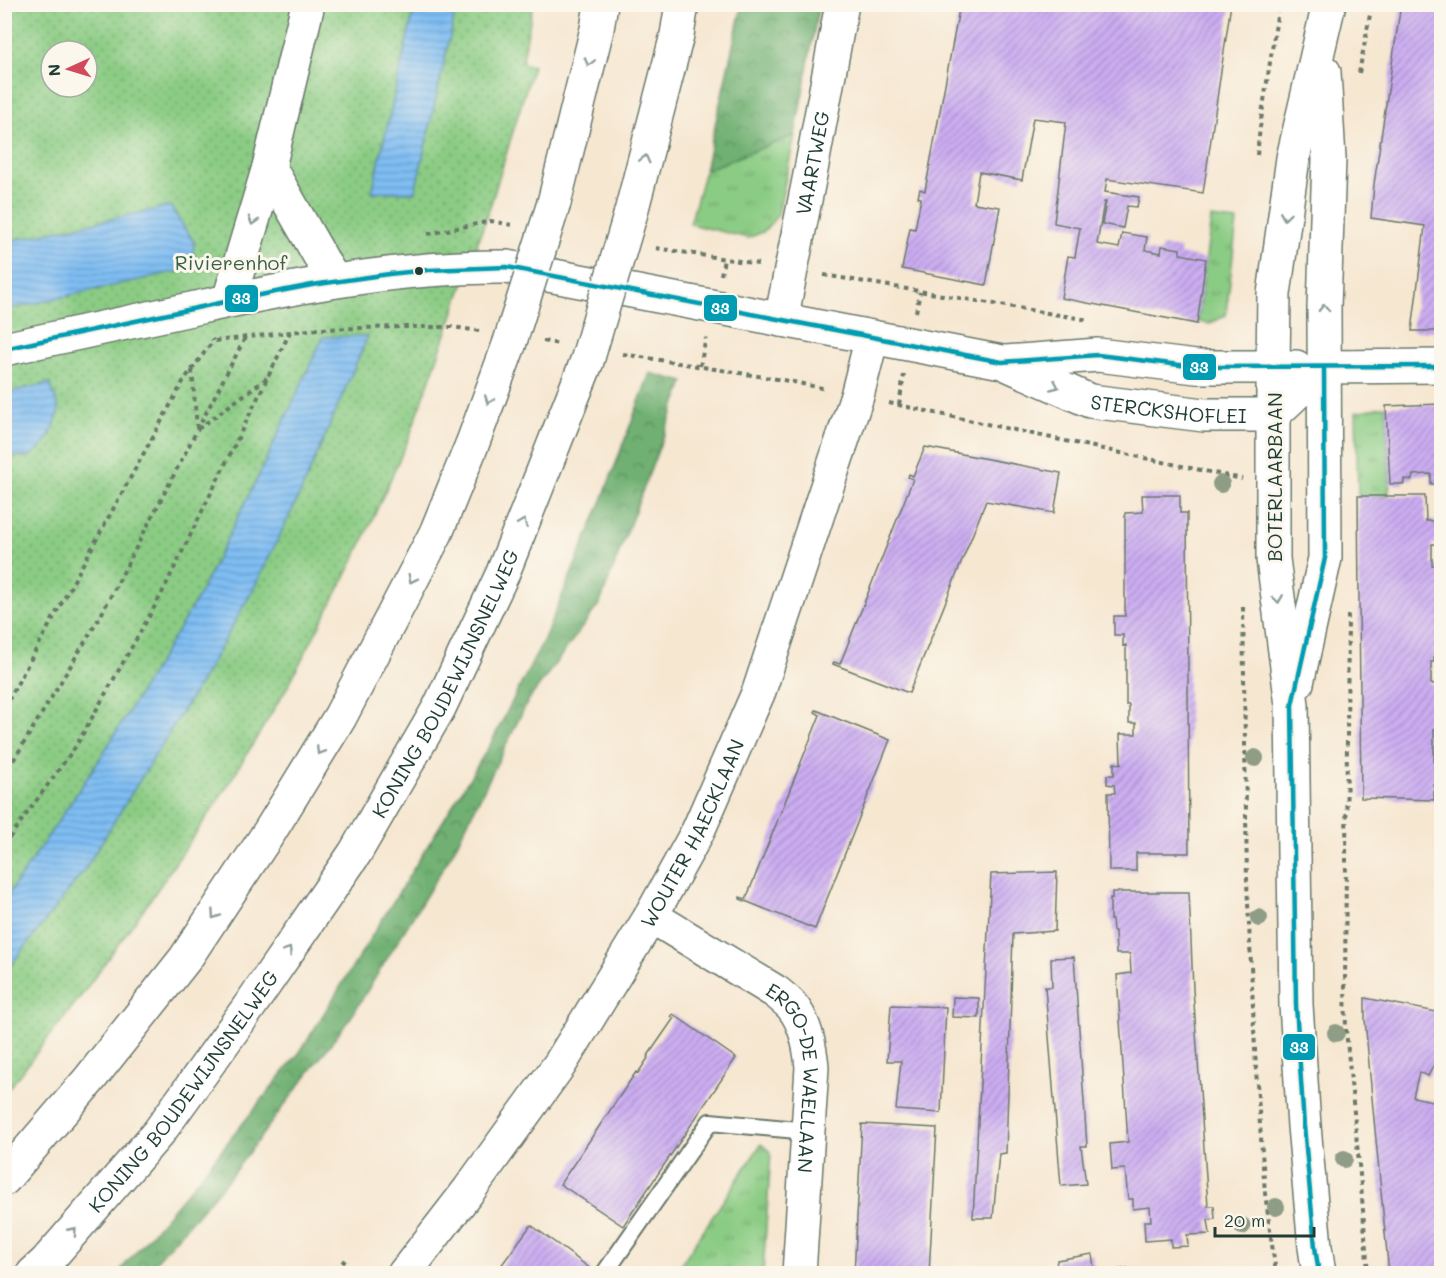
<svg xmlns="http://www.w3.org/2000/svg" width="1446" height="1278" viewBox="0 0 1446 1278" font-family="Mali,sans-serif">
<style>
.grass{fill:url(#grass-tufts);stroke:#55845c;stroke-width:1.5}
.forest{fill:url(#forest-crowns);stroke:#487653;stroke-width:1.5}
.park{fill:url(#park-dots);stroke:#55845c;stroke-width:1.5;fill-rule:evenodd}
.water{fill:url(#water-rules);stroke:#4f7d94;stroke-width:1.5}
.building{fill:url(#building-hatch)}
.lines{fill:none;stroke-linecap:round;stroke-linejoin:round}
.lane-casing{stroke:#6a786b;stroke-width:20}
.street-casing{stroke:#6a786b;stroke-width:36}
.secondary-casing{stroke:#6a786b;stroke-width:36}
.highway-casing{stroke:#6a786b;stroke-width:36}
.path{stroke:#6a786b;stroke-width:4;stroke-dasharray:4.5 4.5;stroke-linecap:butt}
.lane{stroke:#fff;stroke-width:16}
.street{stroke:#fff;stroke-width:33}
.secondary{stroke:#fff;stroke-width:33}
.highway{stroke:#fff;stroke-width:33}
.highway-bridge-casing{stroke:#6a786b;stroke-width:36;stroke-linecap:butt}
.highway-bridge{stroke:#fff;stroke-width:33}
.bus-1-casing{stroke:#fbf7ec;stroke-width:9}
.bus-1{stroke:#009cb4;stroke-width:4.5}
.tree{fill:#8f9d86}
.oneway{stroke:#8f9e9a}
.bus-dot{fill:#1f3d34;stroke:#fbf7ec;stroke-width:2}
.labels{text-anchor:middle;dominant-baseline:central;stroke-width:6;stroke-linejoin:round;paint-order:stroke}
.street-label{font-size:20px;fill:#1f3d34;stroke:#fbf7ec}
.park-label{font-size:20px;fill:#3a6148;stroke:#fbf7ec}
.line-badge{stroke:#fbf7ec;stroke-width:2}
.badge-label{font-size:16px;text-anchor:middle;font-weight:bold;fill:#fff}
</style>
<defs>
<pattern id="grass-tufts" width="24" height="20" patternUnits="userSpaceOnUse" patternTransform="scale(1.5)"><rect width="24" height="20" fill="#8bcc84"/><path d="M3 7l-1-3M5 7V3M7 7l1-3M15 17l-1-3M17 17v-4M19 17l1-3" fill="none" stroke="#71a76d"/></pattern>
<pattern id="forest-crowns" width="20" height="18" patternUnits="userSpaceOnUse" patternTransform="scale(1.5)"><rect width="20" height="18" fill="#70b072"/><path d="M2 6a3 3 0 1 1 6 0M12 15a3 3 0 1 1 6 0" fill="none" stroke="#5b905e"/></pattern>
<pattern id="park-dots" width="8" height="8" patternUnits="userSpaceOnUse" patternTransform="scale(1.5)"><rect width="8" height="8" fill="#8bcc84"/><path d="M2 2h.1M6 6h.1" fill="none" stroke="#71a76d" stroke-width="1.8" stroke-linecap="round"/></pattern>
<pattern id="water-rules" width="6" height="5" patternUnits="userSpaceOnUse" patternTransform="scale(1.5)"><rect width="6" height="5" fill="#7fbdf3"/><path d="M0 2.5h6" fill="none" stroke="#679bc6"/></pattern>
<pattern id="building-hatch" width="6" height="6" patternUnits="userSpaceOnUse" patternTransform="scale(1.5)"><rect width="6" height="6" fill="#ccadf2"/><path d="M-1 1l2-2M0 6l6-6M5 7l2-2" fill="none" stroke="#a58ec5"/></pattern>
</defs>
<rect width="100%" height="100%" fill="#fbf7ec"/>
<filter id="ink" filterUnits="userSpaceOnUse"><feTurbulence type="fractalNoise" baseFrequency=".0167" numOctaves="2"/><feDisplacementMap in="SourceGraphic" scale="12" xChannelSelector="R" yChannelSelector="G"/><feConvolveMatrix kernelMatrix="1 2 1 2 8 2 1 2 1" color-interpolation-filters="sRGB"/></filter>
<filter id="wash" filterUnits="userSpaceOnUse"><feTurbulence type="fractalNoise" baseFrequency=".008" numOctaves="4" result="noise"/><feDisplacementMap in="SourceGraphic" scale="24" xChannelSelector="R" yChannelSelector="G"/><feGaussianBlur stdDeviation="1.35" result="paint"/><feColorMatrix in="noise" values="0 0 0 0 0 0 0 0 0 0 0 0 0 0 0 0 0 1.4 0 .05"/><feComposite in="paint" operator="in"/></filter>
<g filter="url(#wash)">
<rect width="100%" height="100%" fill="#f6e7d1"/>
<path class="grass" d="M795,135L778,215L763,232L748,238L690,224L705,170Z
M1211,218L1237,221L1226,315L1210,324L1198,322Z
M1386,406L1390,484L1388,496H1358L1356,412Z
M761,1144L771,1152L763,1273H675Z"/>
<path class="forest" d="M742,5H819L795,135L705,170Z
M650,373L684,382L600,603L528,701L453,852L351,1017L231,1176L146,1273H118L203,1173L300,1052L490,745L544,639L602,500Z"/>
<path class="park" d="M5,5H533L522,63L533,66L490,207L445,337L409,438L357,554L288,686L225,790L153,896L81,996L5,1093ZM51,51H87V87H51Z"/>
<path class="water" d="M415,5H457L415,192H372Z
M170,206L194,242L192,268L5,310V242Z
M368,336L300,494L254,588L203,678L83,872L5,973V898L24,872L101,757L198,597L260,473L323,337Z
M50,383L59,409L54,427L44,445L29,457L5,456V393Z"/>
<g id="blocks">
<path class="building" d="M960,4H1231L1203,193L1107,179L1105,192L1139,197L1137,207L1127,206L1123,228L1102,224L1106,202H1104L1097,244L1119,248L1122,233L1147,237L1145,250L1161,253L1162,246L1180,249V254L1206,259L1197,324L1061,298L1068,256L1075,257L1080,228L1054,223L1066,122L1033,118L1022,180L979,172L974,203L1000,207L986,285L902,269L910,228L915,229L921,198L918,197L920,189L925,191Z
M1401,4H1442V103H1439L1438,118L1442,119L1440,144H1442V331H1412L1425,226L1371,218L1374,184Z
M1442,404V487H1439L1438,484H1431V474L1413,475L1412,480L1404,479V484H1390L1386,406Z
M925,447L1061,473L1054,513L986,501L909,693L833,664L834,662L840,664L913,479L908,477L909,474L913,476Z
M1142,495H1180V513H1187L1189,853H1136V871H1109L1108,793H1115L1114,785L1107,784V775H1114V763L1121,764L1120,734H1136V723H1129V705H1126V645L1123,646V635H1114V616H1125V513L1143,512Z
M1358,496H1425L1426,521H1442V544H1432V565L1442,566V650H1434V662H1431V684H1440L1442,712V729H1434V800L1361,798Z
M816,710L890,740L815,929L740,899V897L746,899L820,715L815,712Z
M1057,872L1055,931L1013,934L1006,1153L999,1154L993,1218H973L991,874Z
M1112,892H1189L1193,989L1208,1206H1214L1215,1219L1208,1220L1210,1234L1187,1235L1188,1246L1171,1247V1239L1145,1241L1144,1221H1151L1150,1207L1133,1209V1199H1128L1125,1169L1112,1170L1110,1144L1128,1142L1117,975L1131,973L1130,954H1116L1115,931H1113L1112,920H1110V898L1112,899Z
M1074,957L1087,1146H1081L1086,1184L1061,1186L1045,987H1052L1051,958Z
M953,997L979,998V1018L952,1017Z
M1365,998L1442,1013V1032L1438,1057L1428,1076L1419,1072L1413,1097L1437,1102L1435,1107L1442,1108V1274H1389L1373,1109L1365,1019Z
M891,1005L946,1007L941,1113L896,1110L901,1061H887Z
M673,1014L736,1058L623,1226L560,1184L636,1072L638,1073L648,1058L647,1057L674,1018L671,1016Z
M862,1124L937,1128L929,1274H854Z
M531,1225L591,1269L588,1274H495Z
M1092,1254L1095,1274H1055L1057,1260Z
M1128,1268L1135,1274H1104V1272Z"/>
</g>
</g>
<g filter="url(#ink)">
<use href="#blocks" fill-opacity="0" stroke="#6a786b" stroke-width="1.5"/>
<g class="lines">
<g class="lane-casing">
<path id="lane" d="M604,1274L710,1122L808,1131"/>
</g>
<g class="street-casing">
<g id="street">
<path d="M269,167L334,281"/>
<path d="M229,300L269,167L308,4"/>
<path id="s1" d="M781,320L811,170L842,4"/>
<path d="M1324,367L1442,366"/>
<path id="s2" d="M651,916L776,992C781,996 786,1000 791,1005C805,1021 810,1046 812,1067L799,1274"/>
<path id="s3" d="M404,1274L469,1190L560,1064L651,916L698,831L759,691L857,396L872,337"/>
</g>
</g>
<g class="secondary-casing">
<g id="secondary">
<path id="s4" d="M4,349C68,335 132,322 196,308C298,286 402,266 507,267L1002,362L1090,401L1204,415H1273L1324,367"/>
<path d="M1006,362L1098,355L1196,367H1296"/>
<path d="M1297,683L1325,558L1324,308L1329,159L1324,72"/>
<path d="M1319,1274L1315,1247L1304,1126L1296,1005L1292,705L1273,559V367L1274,294L1293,158L1329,4"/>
</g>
</g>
<g class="highway-casing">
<g id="highway">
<path d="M554,203L597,29L601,4"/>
<path d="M630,216L677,35L682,4"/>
<path d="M4,1179L89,1080L185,959L270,831L340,717L436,533L473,442L509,345"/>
<path id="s5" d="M33,1274L46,1262L159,1132L249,1007L355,853L439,708L502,575L587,361"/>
</g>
</g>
<path class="path" d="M1359,73L1372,4
M1257,155L1260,127L1279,4
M428,234L491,221L512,225
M656,248L758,264
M721,275L724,259
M824,275L1089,320
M916,312L920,292
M215,341L317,329L404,327H453L479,331
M543,341L559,344
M623,354L789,381L826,389
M700,366L706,338
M192,370L197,428
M889,403L1242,479
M899,405L904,375
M198,429L267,378
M1243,607L1247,882L1256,1070L1265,1193L1276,1274
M1348,615L1345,983L1346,1030L1361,1185L1368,1274
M4,708L184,380L213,341L212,339
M4,776L100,617L245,338
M4,845L76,746L160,597L290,332
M342,1260L357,1274"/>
<use href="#lane" class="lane"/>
<use href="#street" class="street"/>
<use href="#secondary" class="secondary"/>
<use href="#highway" class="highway"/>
<g class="highway-bridge-casing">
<path id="highway-bridge" d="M509,345L554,203
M587,361L630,216"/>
</g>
<use href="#highway-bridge" class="highway-bridge"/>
<g class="bus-1-casing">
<path id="bus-1" d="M4,349L234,300L312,285L389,274L428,270L507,267L1002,362L1098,355L1196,367L1442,366
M1319,1274L1315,1247L1304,1126L1296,1005L1292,705L1325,558L1324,367"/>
</g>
<use href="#bus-1" class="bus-1"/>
</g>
<g class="tree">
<circle cx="1221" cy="484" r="9"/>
<circle cx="1255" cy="758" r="9"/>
<circle cx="1259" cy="918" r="9"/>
<circle cx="1336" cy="1033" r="9"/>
<circle cx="1344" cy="1159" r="9"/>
<circle cx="1276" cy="1207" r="9"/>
<circle cx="1242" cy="1226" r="9"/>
</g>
<defs><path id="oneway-chevron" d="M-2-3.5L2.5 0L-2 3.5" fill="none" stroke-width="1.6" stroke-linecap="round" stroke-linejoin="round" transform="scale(1.5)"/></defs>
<g class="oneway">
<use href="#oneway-chevron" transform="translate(589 62) rotate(104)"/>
<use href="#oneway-chevron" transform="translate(645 159) rotate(-76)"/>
<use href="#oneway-chevron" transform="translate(1285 216) rotate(98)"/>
<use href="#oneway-chevron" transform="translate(253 221) rotate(107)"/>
<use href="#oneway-chevron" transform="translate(1324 308) rotate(-89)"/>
<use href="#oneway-chevron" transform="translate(1055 386) rotate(24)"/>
<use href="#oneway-chevron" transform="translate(489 400) rotate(110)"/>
<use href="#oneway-chevron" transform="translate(523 523) rotate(-68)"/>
<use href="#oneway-chevron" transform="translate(412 579) rotate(117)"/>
<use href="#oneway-chevron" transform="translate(1278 599) rotate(82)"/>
<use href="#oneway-chevron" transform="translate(320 751) rotate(121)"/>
<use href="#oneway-chevron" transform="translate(215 915) rotate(124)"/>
<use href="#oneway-chevron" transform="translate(288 951) rotate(-56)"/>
<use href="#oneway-chevron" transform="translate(73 1231) rotate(-48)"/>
</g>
</g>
<circle class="bus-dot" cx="419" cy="271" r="5"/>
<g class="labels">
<g class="street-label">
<text stroke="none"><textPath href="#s1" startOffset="160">VAARTWEG</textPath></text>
<text stroke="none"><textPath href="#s4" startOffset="1190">STERCKSHOFLEI</textPath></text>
<text transform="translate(1274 477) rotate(-90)">BOTERLAARBAAN</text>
<text stroke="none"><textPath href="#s5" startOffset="723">KONING BOUDEWIJNSNELWEG</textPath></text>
<text stroke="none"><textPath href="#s3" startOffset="528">WOUTER HAECKLAAN</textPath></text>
<text stroke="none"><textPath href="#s2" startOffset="238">ERGO-DE WAELLAAN</textPath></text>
<text stroke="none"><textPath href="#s5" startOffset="237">KONING BOUDEWIJNSNELWEG</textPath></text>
</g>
<g class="park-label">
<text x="231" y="262">Rivierenhof</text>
</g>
</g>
<g class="line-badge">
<rect x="224" y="284" width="35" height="29" rx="6" fill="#009cb4"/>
<rect x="703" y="294" width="35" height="28" rx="6" fill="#009cb4"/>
<rect x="1182" y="353" width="35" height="28" rx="6" fill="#009cb4"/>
<rect x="1282" y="1033" width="34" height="28" rx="6" fill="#009cb4"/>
</g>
<g class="badge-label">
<text x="241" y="304">33</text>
<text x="720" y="314">33</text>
<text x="1199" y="373">33</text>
<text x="1299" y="1053">33</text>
</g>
<rect width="1446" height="1278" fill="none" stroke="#fbf7ec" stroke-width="24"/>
<g transform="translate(69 69) rotate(266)"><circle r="28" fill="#fbf7ec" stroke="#a3ada2" stroke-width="1.5"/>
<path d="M0-4.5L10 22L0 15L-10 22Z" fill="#d1495b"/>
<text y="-9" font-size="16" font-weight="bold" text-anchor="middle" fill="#1f3d34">N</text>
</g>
<path d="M1215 1227v9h99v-9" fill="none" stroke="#1f3d34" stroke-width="3"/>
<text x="1224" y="1227" font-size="18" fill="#1f3d34" stroke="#fbf7ec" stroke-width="4.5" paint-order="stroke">20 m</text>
</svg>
